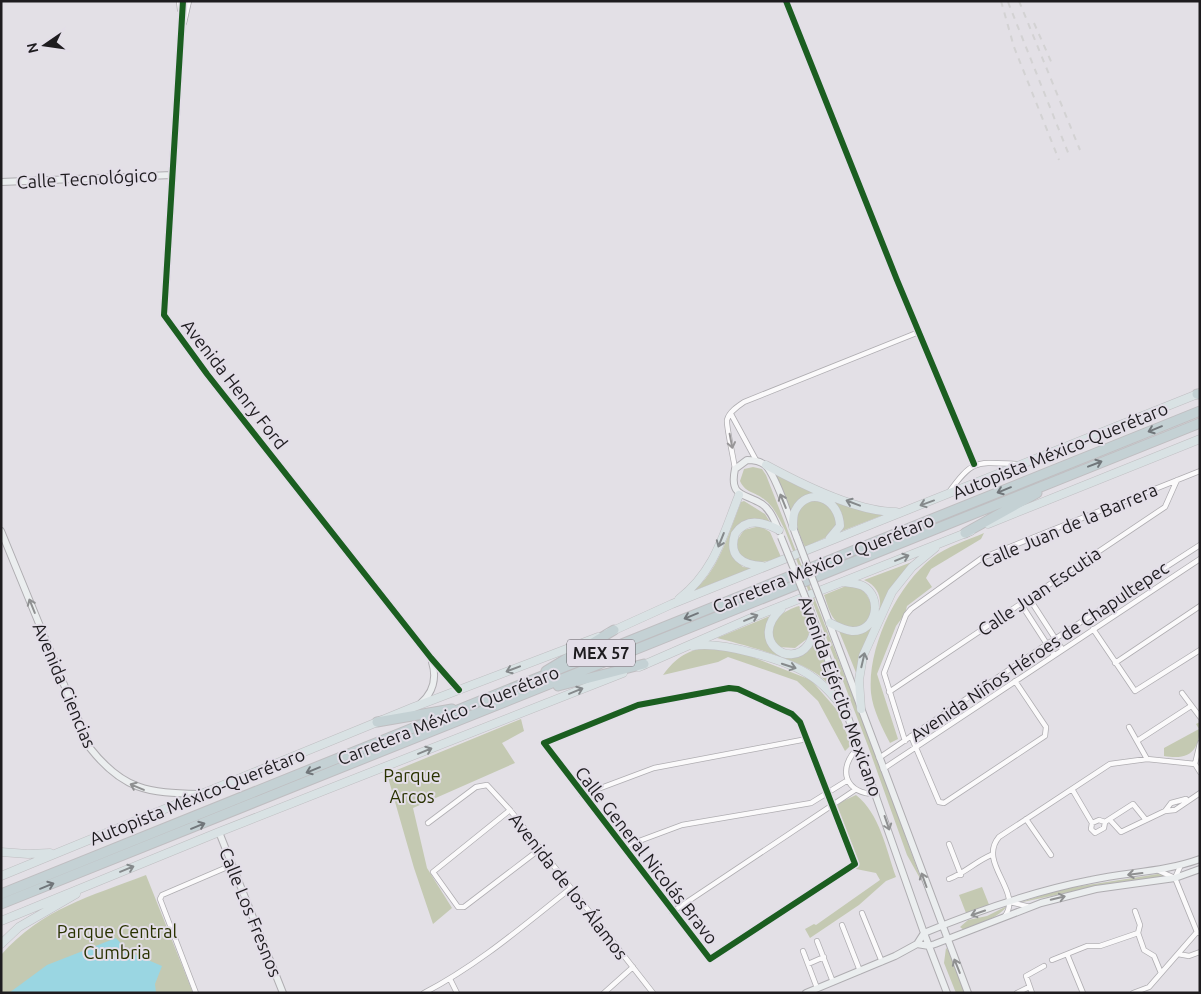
<svg xmlns="http://www.w3.org/2000/svg" width="1201" height="994" viewBox="0 0 1201 994" font-family="Ubuntu,sans-serif">
<style>
.green{fill:#c4c9b2}
.water{fill:#9ad6e2}
.lines{fill:none;stroke-linecap:round;stroke-linejoin:round}
.street-casing{stroke:#afadb1;stroke-width:6}
.secondary-casing{stroke:#afadb1;stroke-width:8}
.primary-casing{stroke:#bfbec1;stroke-width:9}
.highway-casing{stroke:#bfbec1;stroke-width:11}
.street{stroke:#fbfafb;stroke-width:4.5}
.secondary{stroke:#ebeeef;stroke-width:6}
.primary{stroke:#d9e2e4;stroke-width:8}
.highway{stroke:#c4d1d4;stroke-width:9}
.rail{stroke:#d3d2d3;stroke-width:2;stroke-dasharray:6 6;stroke-linecap:butt}
.secondary-bridge-casing{stroke:#afadb1;stroke-width:8;stroke-linecap:butt}
.secondary-bridge{stroke:#ebeeef;stroke-width:6}
.cycleway-casing{stroke:#e3dee8;stroke-width:9}
.cycleway{stroke:#1b5e20;stroke-width:6}
.oneway{stroke:#71767a}
.oneway2{stroke:#989698}
.oneway3{stroke:#8f9091}
.oneway4{stroke:#85898b}
.labels{text-anchor:middle;dominant-baseline:central;stroke-width:4;stroke-linejoin:round;paint-order:stroke}
.shield{fill:#e3dee8;stroke:#59565b;stroke-width:1}
.shield-label{font-size:16px;font-weight:bold;fill:#1e1c1f}
.street-label{font-size:18px;fill:#1e1c1f;stroke:#e3dee8}
.park-label{font-size:18px;fill:#293200;stroke:#e3dee8}
</style>
<rect width="100%" height="100%" fill="#e3e0e6"/>
<path class="green" d="M753,467L762,469L766,475L874,750L922,882L907,855L868,746L785,530C779,519 775,508 765,500C756,492 745,493 740,481L744,469Z
M773,472L801,487L883,515L842,531C846,512 838,502 821,495L796,504L791,511Z
M815,500L828,503L838,523L831,535L805,547C796,527 788,508 815,500Z
M744,501L765,514L770,522C736,508 717,544 743,567L752,568L693,591C719,571 729,532 741,502Z
M760,526L770,532L781,557C763,564 739,568 736,542L744,530Z
M984,533L981,539L931,569L926,578L932,587L907,606L905,614L896,626L877,674L898,739L890,743C882,728 873,710 871,693C867,647 897,586 932,558C946,547 968,540 984,533Z
M912,562L890,590L870,636L859,680L839,631C873,648 898,594 864,580Z
M857,585C892,613 856,642 835,620C829,613 827,603 824,595L846,586Z
M799,606C807,615 811,627 808,638L795,648L779,647C760,626 780,612 799,606Z
M770,616C749,653 807,673 815,639L839,696C833,690 827,682 820,676C798,659 745,645 717,638Z
M711,647L750,656L811,680L837,710L851,745L845,751L818,701L797,681L728,657L718,662L663,675C676,657 689,649 711,647Z
M521,719L524,731L502,743L515,763L413,808L427,868L452,908L433,924L414,868L387,774Z
M1200,722C1200,748 1193,761 1164,756V748L1199,729L1196,724Z
M856,795C880,814 886,849 896,877L886,881L859,905L810,938L805,929L814,924L816,925L880,880L876,873L856,869L834,809L841,802Z
M1158,874L1167,876L1113,883L1018,903L1062,889Z
M146,875L193,993H1V955C43,908 89,897 146,875Z
M982,887L990,907L966,913L959,895Z
M1007,906C1001,916 976,926 964,930L960,927L968,920L987,916Z
M946,948L949,951L965,993H956L944,963Z"/>
<path class="water" d="M116,938L129,952L162,966L155,984L156,993H9L47,965Z"/>
<g class="lines">
<g class="street-casing">
<path id="street" d="M179,1L180,10
M786,1L897,280L974,464
M184,23L189,1
M731,414L756,460
M735,469C734,460 726,426 727,420C729,412 738,406 744,402L919,332
M949,492C973,459 976,462 1016,464
M1029,598L1062,649
M1021,604L1054,655
M1093,629L1135,691L1200,650
M1115,663L1200,606
M729,688L738,689L792,714L800,722L855,864L710,959L544,743L638,705Z
M889,692L1165,507L1177,480
M1182,693L1200,717
M1129,727L1147,759
M911,736L939,802L944,803L1045,736L1046,727L1015,681
M905,741L884,673L906,615L911,609L982,558L1200,471
M1137,741L1191,706
M1200,743L1195,764L1200,772
M859,747C836,768 845,795 877,794
M879,758L1047,644L1200,545
M883,769L1200,559
M1072,789L1092,823L1091,829L1095,833L1104,828L1105,822L1133,804L1146,820
M582,795L654,768L807,739
M510,810L433,872L458,907H464L540,849
M1165,811L1171,803L1186,799
M1026,819L1051,855
M1110,820L1121,832L1165,811L1175,810L1200,793
M428,823L476,787L487,785L510,810L653,993
M1092,823L1099,820L1105,822
M949,844L961,875
M623,847L682,825L811,803L848,780
M1159,871L1175,878L1197,932
M1175,878L1180,867
M949,879C965,873 975,862 991,855
M1010,902L1030,907
M1135,911L1140,925L1138,933L1144,950L1154,956L1161,973
M672,912L855,790
M862,913L882,962
M1005,916C1023,891 977,863 999,837L1110,764L1147,759L1195,764
M842,925L860,971
M817,941L833,982
M803,951L817,988
M1067,954L1083,993
M1178,954L1189,956L1200,952
M1052,960L1087,946H1100L1138,933
M808,964L824,957
M450,979L457,993
M196,993L160,899L162,895L232,865
M424,993C478,965 523,926 571,888
M604,993L633,967
M1017,993L1029,987
M1032,993L1026,976L1044,966
M1133,993L1149,987L1197,932L1200,933"/>
</g>
<g class="secondary-casing">
<path id="secondary" d="M183,1L164,315L207,374L431,658L459,690
M1,182L172,175
M1,531L90,748C123,790 148,793 199,794
M779,531C775,522 771,510 762,504C744,493 729,497 735,469L747,460C753,460 760,461 765,465C776,474 791,523 797,538
M822,604L968,993
M810,609L924,933L947,993
M420,704C433,693 437,678 432,662
M219,832L283,993
M924,933C977,911 1034,891 1091,880C1128,872 1164,872 1200,859
M917,944L929,946L935,944L1041,903L1096,889L1175,878L1200,869
M806,993L895,956L917,944L924,933"/>
</g>
<g class="primary-casing">
<path id="primary" d="M766,465C801,484 856,512 896,512
M988,524L1200,439
M793,527C793,522 793,515 795,511C807,486 839,497 840,526L830,538
M762,566C742,565 728,556 735,534C747,517 763,522 779,530
M679,599C715,571 723,535 739,495
M781,609C748,640 790,670 808,645C812,640 814,632 816,626
M830,623C836,626 844,630 852,631C877,632 883,597 863,586C857,583 850,583 844,582
M608,633L672,604L1200,393
M693,646C721,641 788,660 811,676C825,685 836,699 847,712
M639,667L756,616L971,531
M861,709L859,680L863,656L892,592L912,567L935,548
M1,852L28,854L50,853
M1,876L414,707L598,637
M1,921L219,832L623,673
M1,944L19,927L76,894"/>
</g>
<g class="highway-casing">
<path id="highway" d="M1197,394H1200
M965,533L1037,493
M546,671L614,630
M558,686L644,664
M377,722L452,709
M1,894L1200,411
M1,904L1200,423"/>
</g>
<use href="#street" class="street"/>
<use href="#secondary" class="secondary"/>
<use href="#primary" class="primary"/>
<use href="#highway" class="highway"/>
<path class="rail" d="M1001,1L1014,47L1059,160
M1019,1L1080,150
M1008,2L1069,155
M1034,23L1053,66"/>
<g class="secondary-bridge-casing">
<path id="secondary-bridge" d="M781,537L810,609
M797,538L822,604"/>
</g>
<use href="#secondary-bridge" class="secondary-bridge"/>
<g class="cycleway-casing">
<path id="cycleway" d="M183,1L164,315L207,374L431,658L459,690
M786,1L897,280L974,464
M729,688L738,689L792,714L800,722L855,864L710,959L544,743L638,705Z"/>
</g>
<use href="#cycleway" class="cycleway"/>
</g>
<defs><path id="oneway-shaft" d="M-6 0H5M1.5-3L5.5 0L1.5 3" fill="none" stroke-width="1.6" stroke-linecap="round" stroke-linejoin="round" transform="scale(1.25)"/></defs>
<g class="oneway">
<use href="#oneway-shaft" transform="translate(1155 429) rotate(158)"/>
<use href="#oneway-shaft" transform="translate(1095 464) rotate(-21)"/>
<use href="#oneway-shaft" transform="translate(1004 490) rotate(158)"/>
<use href="#oneway-shaft" transform="translate(691 616) rotate(158)"/>
<use href="#oneway-shaft" transform="translate(313 770) rotate(158)"/>
<use href="#oneway-shaft" transform="translate(198 826) rotate(-22)"/>
<use href="#oneway-shaft" transform="translate(47 886) rotate(-22)"/>
</g>
<use class="oneway2" href="#oneway-shaft" transform="translate(731 441) rotate(79)"/>
<g class="oneway3">
<use href="#oneway-shaft" transform="translate(783 501) rotate(-112)"/>
<use href="#oneway-shaft" transform="translate(32 606) rotate(-112)"/>
<use href="#oneway-shaft" transform="translate(137 787) rotate(-157)"/>
<use href="#oneway-shaft" transform="translate(887 823) rotate(71)"/>
<use href="#oneway-shaft" transform="translate(1135 874) rotate(173)"/>
<use href="#oneway-shaft" transform="translate(924 880) rotate(-110)"/>
<use href="#oneway-shaft" transform="translate(1058 898) rotate(-14)"/>
<use href="#oneway-shaft" transform="translate(978 913) rotate(161)"/>
<use href="#oneway-shaft" transform="translate(957 966) rotate(-112)"/>
</g>
<g class="oneway4">
<use href="#oneway-shaft" transform="translate(853 503) rotate(-159)"/>
<use href="#oneway-shaft" transform="translate(927 503) rotate(160)"/>
<use href="#oneway-shaft" transform="translate(721 540) rotate(112)"/>
<use href="#oneway-shaft" transform="translate(902 558) rotate(-22)"/>
<use href="#oneway-shaft" transform="translate(751 618) rotate(-23)"/>
<use href="#oneway-shaft" transform="translate(863 660) rotate(-77)"/>
<use href="#oneway-shaft" transform="translate(789 666) rotate(18)"/>
<use href="#oneway-shaft" transform="translate(513 669) rotate(159)"/>
<use href="#oneway-shaft" transform="translate(576 691) rotate(-22)"/>
<use href="#oneway-shaft" transform="translate(425 751) rotate(-22)"/>
<use href="#oneway-shaft" transform="translate(127 869) rotate(-22)"/>
</g>
<g class="labels">
<rect class="shield" x="567" y="639.5" width="68" height="27" rx="4"/>
<g class="shield-label">
<text x="601" y="653">MEX 57</text>
</g>
<g class="street-label">
<text transform="translate(87 178) rotate(-3)">Calle Tecnológico</text>
<text transform="translate(235 384) rotate(52)">Avenida Henry Ford</text>
<text transform="translate(1060 450) rotate(-22)">Autopista México-Querétaro</text>
<text transform="translate(1069 525) rotate(-23)">Calle Juan de la Barrera</text>
<text transform="translate(823 563) rotate(-22)">Carretera México - Querétaro</text>
<text transform="translate(1039 591) rotate(-34)">Calle Juan Escutia</text>
<text transform="translate(1039 651) rotate(-34)">Avenida Niños Héroes de Chapultepec</text>
<text transform="translate(65 685) rotate(67)">Avenida Ciencias</text>
<text transform="translate(841 696) rotate(70)">Avenida Ejército Mexicano</text>
<text transform="translate(448 715) rotate(-22)">Carretera México - Querétaro</text>
<text transform="translate(197 796) rotate(-22)">Autopista México-Querétaro</text>
<text transform="translate(647 855) rotate(52)">Calle General Nicolás Bravo</text>
<text transform="translate(569 886) rotate(52)">Avenida de los Álamos</text>
<text transform="translate(251 912) rotate(68)">Calle Los Fresnos</text>
</g>
<g class="park-label">
<text x="412" y="775">Parque<tspan x="412" dy="21">Arcos</tspan></text>
<text x="117" y="931">Parque Central<tspan x="117" dy="21">Cumbria</tspan></text>
</g>
</g>
<rect width="1201" height="994" fill="none" stroke="#1e1c1f" stroke-width="5"/>
<g transform="translate(45 45) rotate(257)" stroke="#e3dee8" stroke-width="4" paint-order="stroke">
<path d="M0-4L9 19L0 12L-9 19Z" fill="#1e1c1f"/>
<text y="-8" font-size="14" font-weight="bold" text-anchor="middle" fill="#1e1c1f">N</text>
</g>
</svg>
